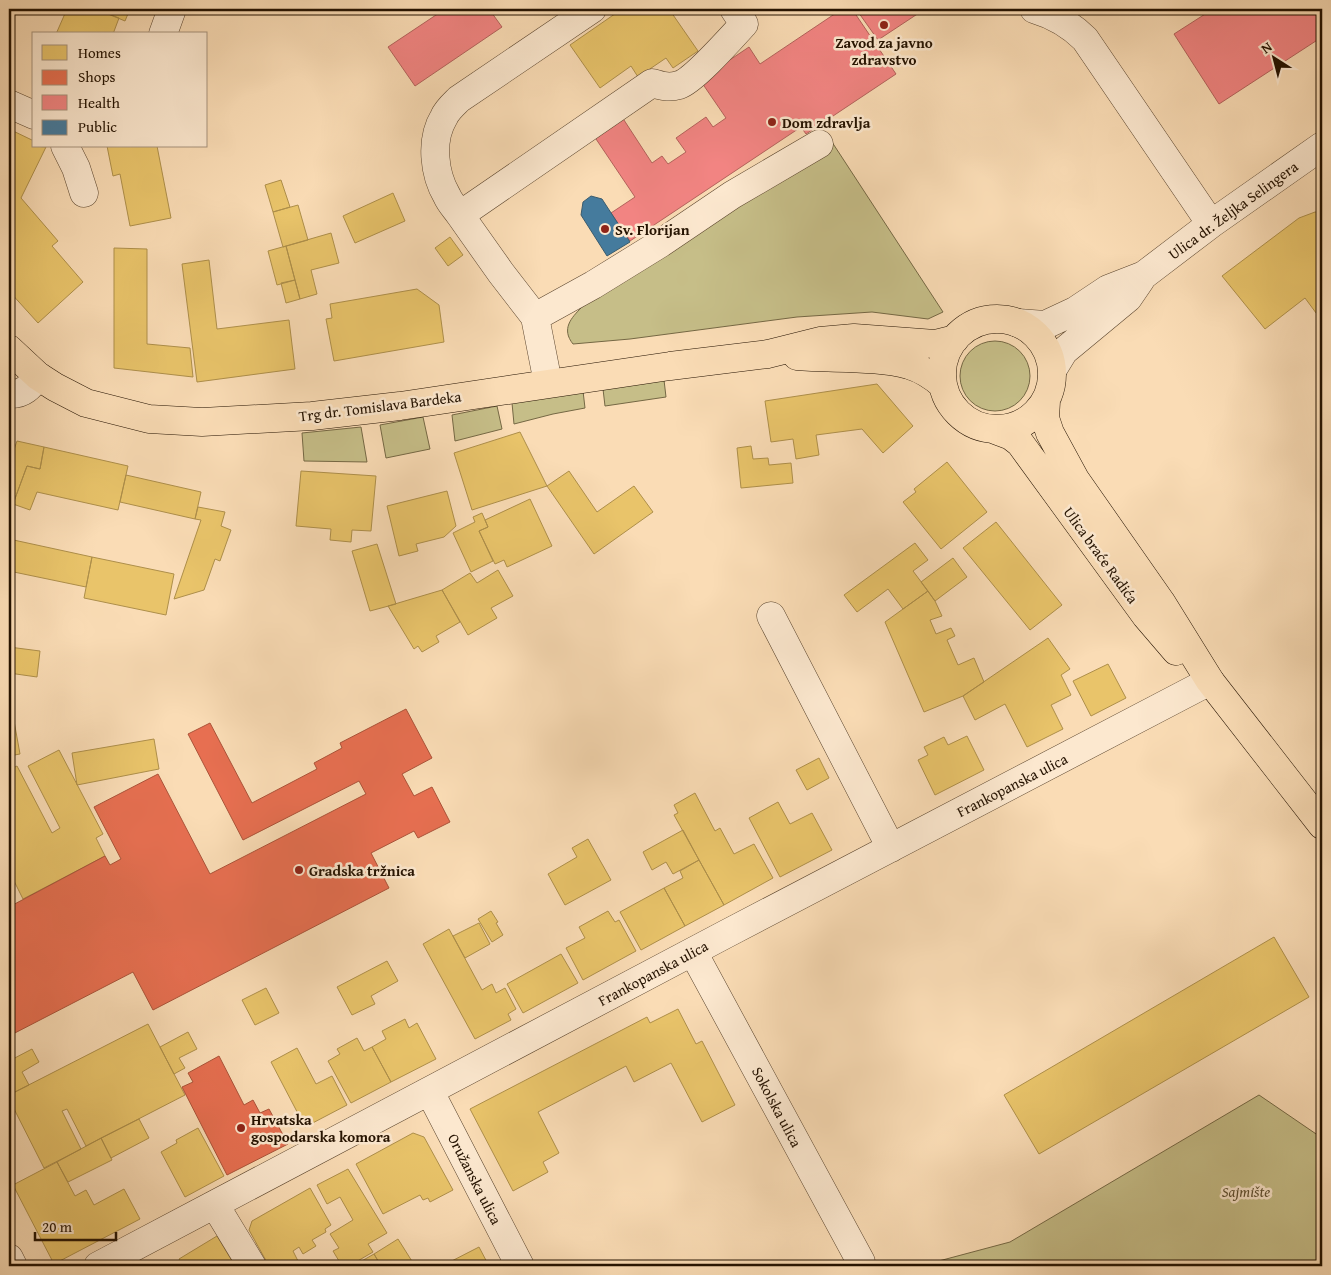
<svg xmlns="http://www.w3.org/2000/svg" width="1331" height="1275" viewBox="0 0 1331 1275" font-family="'Gentium Book Plus',serif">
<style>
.green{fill:#c6be88;stroke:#756844}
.homes{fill:#e9c46a;stroke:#ae8f4a}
.shops{fill:#e76f51;stroke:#ac5339}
.health{fill:#f28482;stroke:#b4625b}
.public{fill:#457b9d;stroke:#3b5c6e}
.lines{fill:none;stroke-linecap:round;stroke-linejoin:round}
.minor-casing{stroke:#5a442d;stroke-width:29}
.major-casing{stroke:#241200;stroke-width:29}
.minor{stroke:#fce8cf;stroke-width:28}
.major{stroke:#fadcb5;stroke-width:28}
.poi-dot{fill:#8f2418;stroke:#fce8cf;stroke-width:2}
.labels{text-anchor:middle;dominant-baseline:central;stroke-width:5;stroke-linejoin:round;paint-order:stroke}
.poi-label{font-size:15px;font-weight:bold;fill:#241200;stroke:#fce8cf;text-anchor:start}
.street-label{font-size:15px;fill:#241200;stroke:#fce8cf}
.park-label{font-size:15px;font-style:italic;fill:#5d4e30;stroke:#fce8cf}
</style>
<rect width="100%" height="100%" fill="#fadcb5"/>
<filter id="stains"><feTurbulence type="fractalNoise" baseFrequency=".004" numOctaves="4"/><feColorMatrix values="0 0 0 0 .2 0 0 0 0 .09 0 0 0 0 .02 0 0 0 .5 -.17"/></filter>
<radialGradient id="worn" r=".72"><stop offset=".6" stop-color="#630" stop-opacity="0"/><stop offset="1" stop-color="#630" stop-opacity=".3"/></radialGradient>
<path class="green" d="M830,139L943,312L928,319L872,312L797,317L630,339L573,344C561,329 571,318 582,307Z
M960 376a35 35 0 1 1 70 0a35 35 0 1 1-70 0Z
M664,380L666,397L605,406L603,389Z
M583,391L585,408L553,414L514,424L512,403Z
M497,406L502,429L455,441L452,415Z
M423,417L430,449L386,458L380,425Z
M361,427L367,462L304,461L302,433Z
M1259,1095L1322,1138V1266H920L1010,1242Z"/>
<path class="homes" d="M67,9H96L119,18L113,34H56Z
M96,9H130L125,21Z
M622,9H669L698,51L673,68L666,58L638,77L631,66L600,88L570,45Z
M9,129L34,141V146L46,147L21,198L58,241L52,246L83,282L38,323L9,291Z
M107,146H157L171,218L130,226L120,174L113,176Z
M281,180L290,207L273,212L265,185Z
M393,193L405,221L355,243L343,216Z
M298,205L308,240L283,247L273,212Z
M1315,212H1322V321L1305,298L1265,329L1222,276L1299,218Z
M331,233L339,263L311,270L317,294L300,299L286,246Z
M450,237L463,255L448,266L435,248Z
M286,246L295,280L277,285L268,251Z
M114,248L147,249V344L190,348L193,377L114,368Z
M209,260L217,329L289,320L295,369L197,382L182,264Z
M295,280L300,299L286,303L281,283Z
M417,289L439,305L444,342L334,361L326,319L332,318L330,304Z
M877,384L913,426L883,453L862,429L816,435L819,455L796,459L793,439L771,442L765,401Z
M520,432L547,486L472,510L454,453Z
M17,441L44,447L40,469L27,466L13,504L9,503V464Z
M751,446L753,459L768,458L769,465L791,463L793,483L741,488L737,448Z
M44,447L128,466L118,510L37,492L30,510L13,504L27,466L40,469Z
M947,462L987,512L941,549L903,502L916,492L914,489Z
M301,471L376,476L371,531L352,530L351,542L330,540L331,529L296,526Z
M569,471L597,512L634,486L653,512L594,554L547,486Z
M126,475L201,492L195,519L120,502Z
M447,491L456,526L444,537L416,544L418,551L399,556L387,506Z
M530,499L552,546L507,567L504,560L495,564L479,531L488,527L485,520Z
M198,507L225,512L221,526L231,530L220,561L215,559L204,590L174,599L201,520L195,519Z
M482,513L488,527L479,531L493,561L471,572L453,533L475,522L473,517Z
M996,522L1062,605L1030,630L963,548Z
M9,539L92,557L86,587L9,571Z
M915,543L928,560L913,571L928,591L903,609L888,589L857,612L844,595Z
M377,544L396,604L370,611L352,551Z
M92,557L174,574L166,615L84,598Z
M953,558L967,577L935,601L921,582Z
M498,570L513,596L491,608L497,618L468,635L442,590L470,573L477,583Z
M442,590L460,622L436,636L439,642L422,652L418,646L414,649L388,606Z
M928,591L935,601L942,616L930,620L936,634L951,628L955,636L947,640L958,665L974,658L984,682L963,696L924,712L885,622Z
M1048,638L1070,669L1061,675L1071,695L1051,705L1063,729L1027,747L1005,704L975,720L963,696Z
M9,647L40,651L37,677L9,673Z
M1108,664L1126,698L1091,716L1073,681Z
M14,721L20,754L9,756V722Z
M967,736L984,770L935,795L918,760L928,755L924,747L944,737L948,745Z
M154,739L159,769L77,785L72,753Z
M59,750L103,834L96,838L105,856L23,899L9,871V855L14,853L9,843V770L17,766L52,833L60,828L28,766Z
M819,758L829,778L807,790L796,770Z
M695,793L715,831L720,828L734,854L754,844L773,878L724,905L674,815L678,813L674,805Z
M778,802L790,824L812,813L832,850L780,877L749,818Z
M683,830L699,860L673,874L666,862L652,870L643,852Z
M588,839L611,880L565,905L548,874L577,857L572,848Z
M699,860L724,905L685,926L664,888L683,878L680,871Z
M664,888L685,926L641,950L620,912Z
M491,911L498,922L496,923L503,935L492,942L478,919Z
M608,911L615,922L619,920L636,951L583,980L566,948L585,938L579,927Z
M479,923L490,944L465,958L453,936Z
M449,929L482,990L492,984L496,993L505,988L516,1009L508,1014L511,1020L475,1039L423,944Z
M1274,937L1309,997L1039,1154L1004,1095Z
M561,954L578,983L523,1013L507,984Z
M387,961L398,981L371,996L375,1004L352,1015L337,987Z
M266,988L279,1013L255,1025L242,1000Z
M678,1009L696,1044L702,1041L735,1105L702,1122L671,1063L634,1082L626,1066L538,1112L559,1153L543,1162L548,1172L513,1191L470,1109L647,1017L650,1023Z
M405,1019L409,1028L417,1023L436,1059L391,1082L372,1047L386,1039L382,1031Z
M148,1024L185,1095L86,1146L67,1109L62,1111L81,1149L44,1168L9,1099V1095Z
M188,1032L197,1049L179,1058L185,1068L174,1074L160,1047Z
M357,1038L364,1051L372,1047L391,1082L351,1103L328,1061L340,1054L337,1049Z
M297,1048L316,1084L332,1076L347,1105L305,1127L271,1062Z
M32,1049L39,1062L22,1072L29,1085L9,1095V1061Z
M139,1119L149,1138L111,1158L101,1138Z
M198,1128L224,1176L185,1197L161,1152L177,1143L176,1140Z
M413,1133L424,1137L453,1190L430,1202L428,1198L423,1200L420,1195L383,1214L356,1164Z
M101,1138L112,1160L68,1182L57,1162Z
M57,1162L75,1196L86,1190L94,1205L124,1189L140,1219L54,1264L13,1185Z
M348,1169L387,1233L368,1244L373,1252L349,1266H342L333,1251L339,1248L330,1234L353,1220L340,1197L327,1204L317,1185Z
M310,1188L331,1225L325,1229L326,1232L312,1240L316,1246L303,1254L299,1247L293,1251L300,1265L298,1266H269L249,1230L252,1221Z
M217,1236L235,1266H183L179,1259Z
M398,1239L415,1266H381L374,1254Z
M479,1247L489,1266H442Z
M374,1254L381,1266H353Z"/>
<path class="shops" d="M406,709L432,758L402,774L414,796L432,787L450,822L418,838L414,831L371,853L389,888L153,1010L133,972L9,1036V907L105,856L110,865L121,859L94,807L158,774L210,874L366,794L359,781L243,840L188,734L210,723L252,803L317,769L314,763L342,748L340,743Z
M219,1056L244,1105L253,1100L260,1113L269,1109L288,1144L227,1175L182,1087L193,1082L188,1073Z"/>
<path class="health" d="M445,9H489L502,27L415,86L388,47Z
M842,9H852L896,74L806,134L801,127L630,241L611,213L635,197L594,136L622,117L652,163L662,156L668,164L686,152L676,138L706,117L713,127L726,118L700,80L749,47L760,64Z
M856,9H925L878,40Z
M1213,9H1322V37L1219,104L1174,34Z"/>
<path class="public" d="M591,196L602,199L630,242L607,256L581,215L583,202Z"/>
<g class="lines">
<g class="minor-casing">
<path id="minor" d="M1034,9C1054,15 1070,24 1085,39L1211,224
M163,34L172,9
M9,104L34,115
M65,146L76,168L84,193
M460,215C456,209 450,203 447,196C434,174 430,140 444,117C447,110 454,104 459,99L592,9
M535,317L593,285L661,243L732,195L819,144
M1018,323L1045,325L1075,311L1108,289L1144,275L1211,224L1322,146
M1053,369L1064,351L1128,298L1141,279
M548,383L535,317L501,273L460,215L652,83C662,86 669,88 679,85C693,81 732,37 744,24L734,9
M9,394C23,395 30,387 38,376
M771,616L891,848
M693,952L861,1262
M430,1092L520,1266
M215,1205L252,1266
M9,1258L13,1266
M98,1266L726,934L1210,681"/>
</g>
<g class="major-casing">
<path id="major" d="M942 374a55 55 0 1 1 110 0a55 55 0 1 1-110 0Z
M9,349L38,376L55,387L86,403L149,419L202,422L312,416L400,406L670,366L768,354L820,341L854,338L935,344L955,339
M797,356C831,359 877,356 909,365C922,369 933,376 943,385
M1046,401L1045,418L1050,433L1075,479L1161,602L1210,681L1322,825
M995,430L1011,436L1020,443L1146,616L1176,651"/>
</g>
<use href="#minor" class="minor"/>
<use href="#major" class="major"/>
</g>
<g class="poi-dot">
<circle cx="884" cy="25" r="5"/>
<circle cx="772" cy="122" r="5"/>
<circle cx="605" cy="229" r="5"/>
<circle cx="299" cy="870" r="5"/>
<circle cx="241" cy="1128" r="5"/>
</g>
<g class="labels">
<g class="poi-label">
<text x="884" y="42" text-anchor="middle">Zavod za javno<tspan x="884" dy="17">zdravstvo</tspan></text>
<text x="782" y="122">Dom zdravlja</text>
<text x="615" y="229">Sv. Florijan</text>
<text x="309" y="870">Gradska tržnica</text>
<text x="251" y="1119">Hrvatska<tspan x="251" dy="17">gospodarska komora</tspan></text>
</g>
<g class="street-label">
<text transform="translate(1233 210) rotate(-36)">Ulica dr. Željka Selingera</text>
<text transform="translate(380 406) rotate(-7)">Trg dr. Tomislava Bardeka</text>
<text transform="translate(1101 555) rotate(54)">Ulica braće Radića</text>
<text transform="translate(1012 785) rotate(-27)">Frankopanska ulica</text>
<text transform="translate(653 973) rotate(-28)">Frankopanska ulica</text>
<text transform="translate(777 1107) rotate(62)">Sokolska ulica</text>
<text transform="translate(475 1179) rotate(63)">Oružanska ulica</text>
</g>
<g class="park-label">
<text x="1246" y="1191">Sajmište</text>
</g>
</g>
<rect width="1331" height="1275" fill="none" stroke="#fadcb5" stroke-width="30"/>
<rect x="10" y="10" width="1311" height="1255" fill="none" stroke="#241200" stroke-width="2.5"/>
<rect x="15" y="15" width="1301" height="1245" fill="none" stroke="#241200"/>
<rect x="32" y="32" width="175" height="115" fill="#fce8cf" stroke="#a6927c"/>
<rect x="42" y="45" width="25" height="15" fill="#e9c46a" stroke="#a6927c"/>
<text x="78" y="58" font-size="15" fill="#241200">Homes</text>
<rect x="42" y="70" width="25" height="15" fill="#e76f51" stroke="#a6927c"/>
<text x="78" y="82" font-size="15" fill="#241200">Shops</text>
<rect x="42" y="95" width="25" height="15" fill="#f28482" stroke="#a6927c"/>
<text x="78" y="108" font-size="15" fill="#241200">Health</text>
<rect x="42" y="120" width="25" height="15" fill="#457b9d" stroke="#a6927c"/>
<text x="78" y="132" font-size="15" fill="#241200">Public</text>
<g transform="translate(1274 58) rotate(324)" stroke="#fce8cf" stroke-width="4" paint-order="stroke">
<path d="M0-4L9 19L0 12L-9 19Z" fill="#241200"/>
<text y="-8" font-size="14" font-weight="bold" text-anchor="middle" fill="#241200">N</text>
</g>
<path d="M35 1232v8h81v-8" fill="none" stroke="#241200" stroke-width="2.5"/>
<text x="42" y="1232" font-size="15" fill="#241200" stroke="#fce8cf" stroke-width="4" paint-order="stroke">20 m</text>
<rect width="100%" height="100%" filter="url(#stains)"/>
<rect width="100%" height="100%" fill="url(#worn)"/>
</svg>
